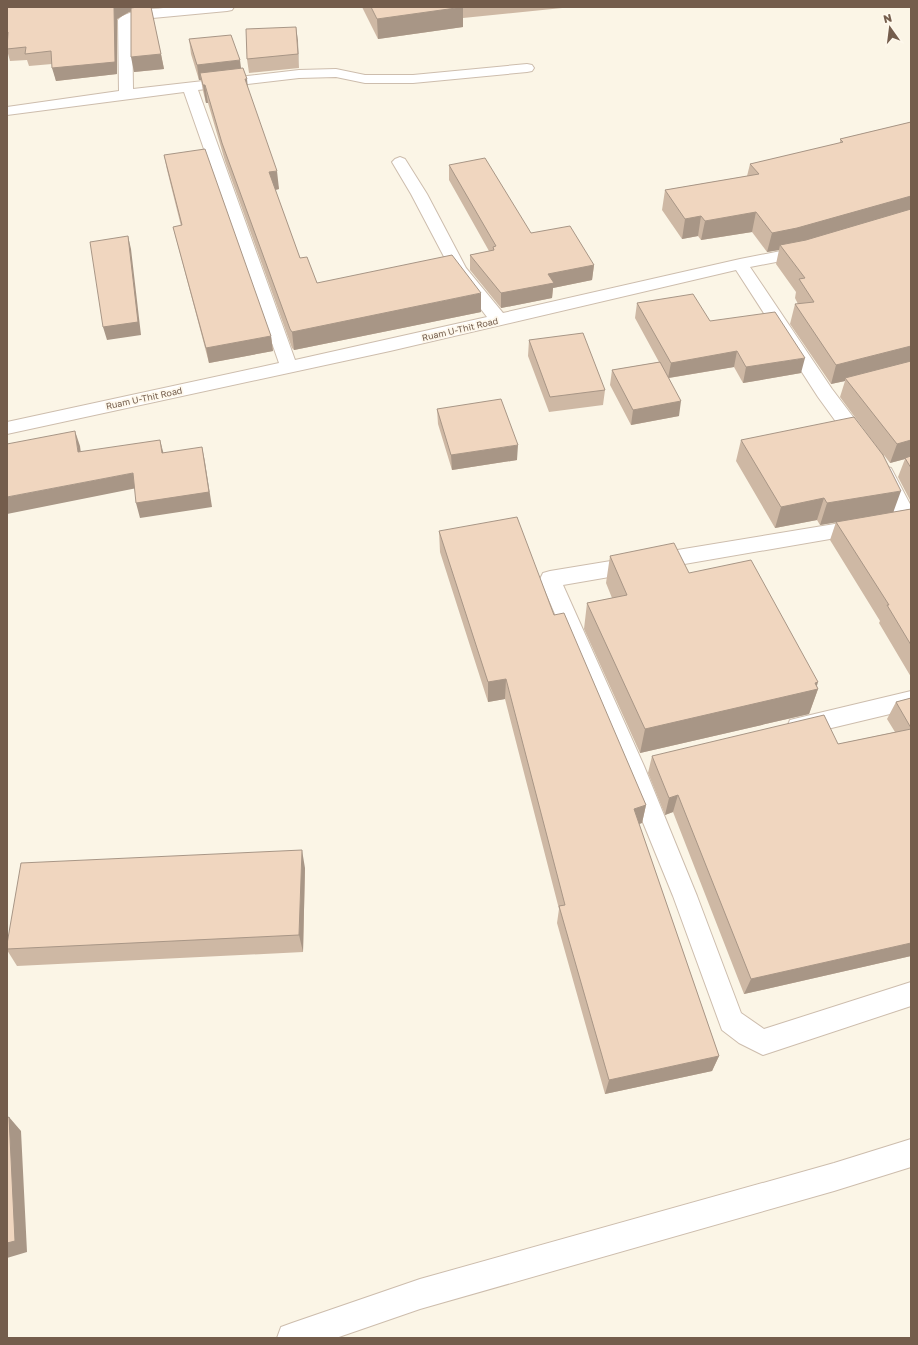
<svg xmlns="http://www.w3.org/2000/svg" width="918" height="1345" viewBox="0 0 918 1345" font-family="'Golos Text',sans-serif">
<style>
.lines{fill:none;stroke-linecap:round;stroke-linejoin:round}
.street-casing{stroke:#cdbdad;stroke-width:2}
.street{fill:#fff;fill-rule:evenodd}
.wall{fill:#ceb8a4}
.shaded-wall{fill:#a89686}
.building{fill:#f0d6bf;stroke:#a89686}
.labels{text-anchor:middle;dominant-baseline:central;stroke-width:3.5;stroke-linejoin:round;paint-order:stroke}
.far-street-label{font-size:9px;fill:#745d4c;stroke:#fef8ec}
</style>
<rect width="100%" height="100%" fill="#fbf5e6"/>
<g class="lines">
<g class="street-casing">
<path id="street" d="M183,7H234L232,10L227,11L142,19L132,22L133,89L299,70L336,69L365,75H413L527,64L532,65L534,68L532,71L527,72L413,83H365L336,77L299,78L198,90L295,360L487,317L451,270L411,194L392,162L395,159L400,157L405,159L427,194L466,268L503,313L740,259L806,246L812,247L814,251L812,255L750,267L832,389L869,438L872,443L869,448L862,450L855,448L818,397L736,270L390,351L7,434V422L279,363L184,92L7,115V107L119,91L118,20C126,8 169,8 183,7Z
M884,466L891,468L911,506V525L563,585L644,766L697,896L741,1013L764,1029L911,982V1006L763,1055L739,1043L722,1030L673,896L620,766L540,579L543,573L550,571L895,514L874,473L877,468Z
M911,691V709L798,736L790,734L787,727L790,720L798,718Z
M911,1139V1167L834,1191L420,1309L336,1338H277L281,1327L292,1323L420,1279L834,1163Z"/>
</g>
<use href="#street" class="street"/>
</g>
<path class="wall" d="M7,7H151L164,69L134,72L131,11L117,19V74L56,81L52,64L29,66L27,60L10,61L7,50Z
M362,7H572L463,18V27L378,39Z
M296,27L299,68L249,73L247,59Z
M189,39L241,68L248,89L279,189L275,190L300,258L317,283L481,312L294,350L292,348L225,161L208,103H206L203,91L201,80H199L191,54Z
M911,122V502L898,477L905,459L890,463L884,455L893,512L911,509V677L879,623L880,621L830,540L836,522L820,525L817,520L775,528L736,461L741,440L882,454L840,397L845,381L831,384L790,324L795,304H798L795,298L796,292L776,264L779,250L767,252L752,232L701,240L698,236L682,239L662,210L665,190L747,176L750,164L840,143V139Z
M164,155L271,336L273,351L209,363L177,242L173,227L181,226L167,170Z
M449,165L531,233L594,265L592,280L553,288L552,298L501,308L470,270V255L489,251L449,180Z
M637,303L710,321L801,373L743,383L734,367L669,378L679,416L631,425L610,385L612,370L659,362L635,318Z
M529,340L605,390L603,405L549,412L528,356Z
M437,409L517,460L452,470L438,424Z
M439,531L554,615L646,805L642,823L639,824L719,1056L712,1071L605,1094L557,923L559,909L505,699L488,702L440,552Z
M610,556L689,573L817,686L818,689L809,714L640,753L584,629L587,603L612,598L606,583Z
M911,698V956L744,994L673,812L665,815L648,773L652,756L838,744L895,732L887,719L896,702Z
M305,868L303,952L17,966L7,950V944Z"/>
<path class="shaded-wall" d="M114,7H151V8L129,12L117,19V74L56,81L52,68Z
M463,7V27L378,39L377,19Z
M296,27L298,41L299,68L298,54Z
M161,54L164,69L134,72L131,57Z
M240,60L242,75L200,73L201,80H199L197,65Z
M245,79H247L249,97Z
M203,85H205L208,103H206Z
M277,171L279,189L271,191L269,172Z
M911,196V214L793,248L780,245L779,250L767,252L772,233Z
M756,212L752,232L701,240L705,221Z
M701,216L698,236L682,239L685,219Z
M128,236L131,249L141,335L107,340L103,327Z
M594,265L592,280L553,288L552,298L501,308V293L548,274Z
M481,293V312L294,350L292,332Z
M271,336L273,351L209,363L206,348Z
M911,346V362L845,378V381L831,384L836,365Z
M737,351L734,367L668,378L671,363Z
M805,358L801,373L743,383L746,367Z
M681,401L679,416L631,425L633,410Z
M75,431L80,446L83,468L78,452Z
M160,440L164,455L162,453Z
M911,440V457L905,458V459L890,463L897,444Z
M518,445L517,460L452,470L451,455Z
M202,447L205,462L212,507L140,518L136,503Z
M133,473L137,488L7,514V497Z
M901,491L893,513L820,525L827,503Z
M824,498L817,520L775,528L781,507Z
M506,679L505,699L488,702V682Z
M818,682L816,689H818L809,714L640,753L645,729Z
M678,795L673,812L665,815L669,798Z
M646,805L642,823L630,827L634,809Z
M302,850L305,868L303,952L299,935Z
M911,943V956L744,994L751,979Z
M719,1056L712,1071L605,1094L609,1080Z
M9,1117L21,1131L27,1252L7,1258Z"/>
<path class="building" d="M7,7H114L115,62L52,68L51,51L25,54L26,47L7,49L8,32H7Z
M138,7H151L161,54L131,57V8Z
M371,7H463L377,19Z
M296,27L298,54L247,59L246,29Z
M231,35L240,60L197,65L189,39Z
M243,68L247,79H245L277,171L269,172L300,258L307,257L317,283L452,255L481,293L292,332L290,329L222,143L205,85H203L200,73Z
M911,122V196L797,228L772,233L756,212L705,221L701,216L685,219L665,190L759,174L750,164L843,142L840,139Z
M205,149L271,336L206,348L173,227L182,225L164,155Z
M485,158L531,233L570,226L594,265L548,274L554,283L501,293L470,255L494,250L493,247L496,246L449,165Z
M911,209V346L836,365L795,304L814,302L799,279L805,278L780,245L806,240Z
M128,236L138,322L103,327L90,242Z
M693,294L710,321L775,312L805,358L746,367L737,351L671,363L637,303Z
M583,333L605,390L550,397L529,340Z
M911,361V440L897,444L845,378Z
M660,362L681,401L633,410L612,370Z
M501,399L518,445L451,455L437,409Z
M854,417L883,455L901,491L827,503L824,498L781,507L741,440Z
M75,431L78,452L160,440L162,453L202,447L209,492L136,503L133,473L7,497V444Z
M911,456V468L905,458Z
M911,509V645L887,605H889L836,522Z
M517,517L554,615L564,613L646,805L634,809L719,1056L609,1080L559,906L565,905L506,679L488,682L439,531Z
M674,543L689,573L751,560L818,682L815,683L818,689L645,729L587,603L627,595L610,556Z
M911,698V728L896,702Z
M824,715L838,744L911,729V943L751,979L678,795L669,798L652,756Z
M302,850L299,935L7,949V944L21,863Z
M9,1117L15,1241L7,1243V1118Z"/>
<g class="labels">
<g class="far-street-label">
<text transform="translate(460 329) rotate(-13)">Ruam U-Thit Road</text>
<text transform="translate(144 398) rotate(-12)">Ruam U-Thit Road</text>
</g>
</g>
<rect width="918" height="1345" fill="none" stroke="#745d4c" stroke-width="16"/>
<g transform="translate(890 28) rotate(346)" stroke="#fef8ec" stroke-width="3" paint-order="stroke">
<path d="M0-3L7 15L0 10L-7 15Z" fill="#745d4c"/>
<text y="-6" font-size="11" font-weight="bold" text-anchor="middle" fill="#745d4c">N</text>
</g>
</svg>
